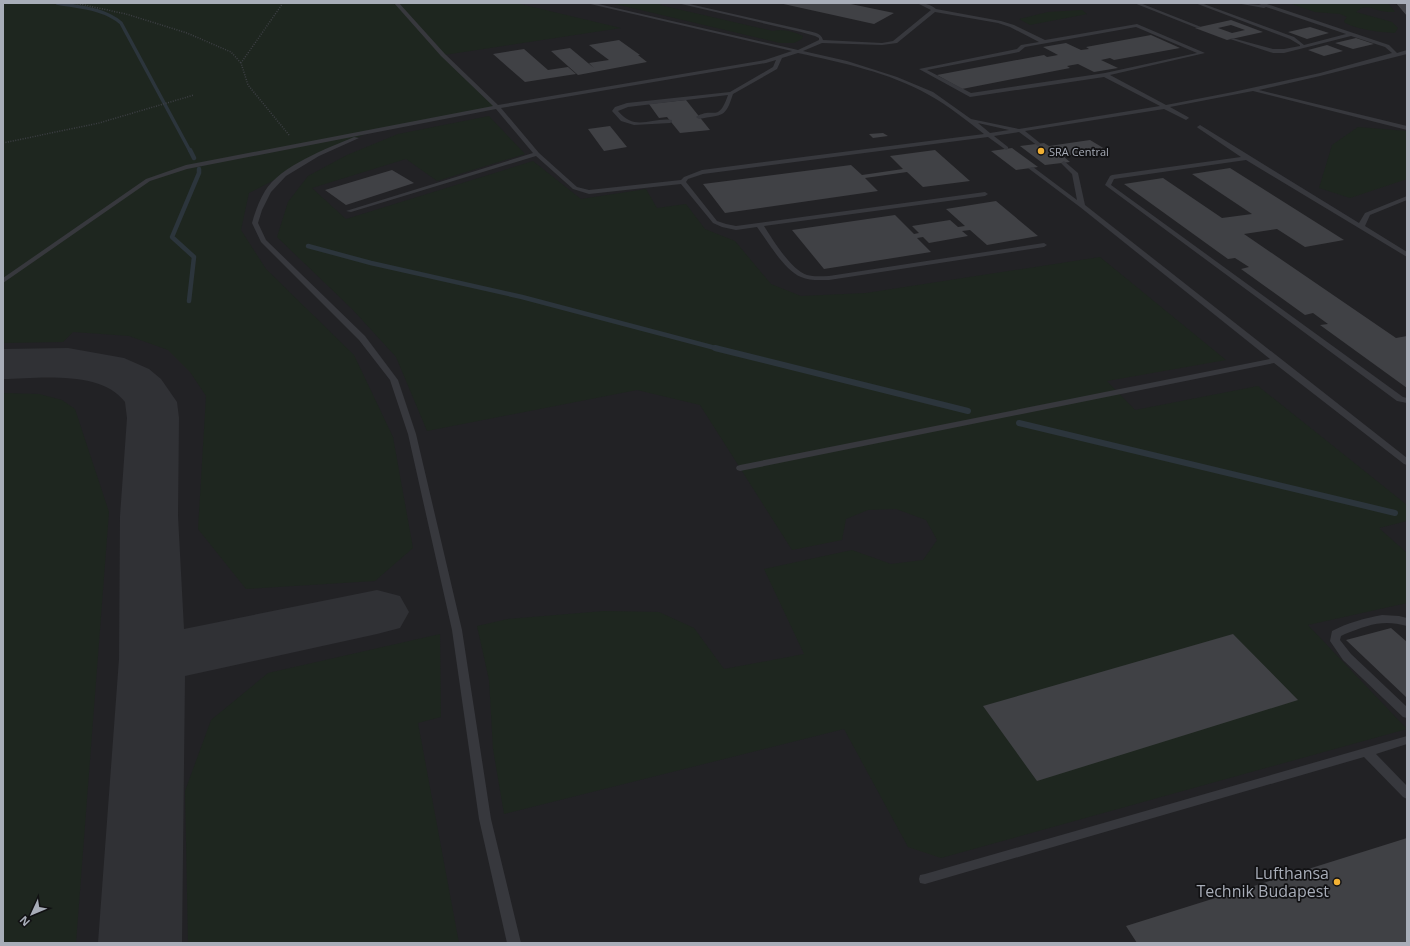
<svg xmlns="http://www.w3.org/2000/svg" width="1410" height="946" viewBox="0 0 1410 946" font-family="'Open Sans',sans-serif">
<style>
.built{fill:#222225}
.green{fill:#1e261f}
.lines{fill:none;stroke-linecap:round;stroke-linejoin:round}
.stream-far2{stroke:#2c353c;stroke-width:3.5}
.stream-far1{stroke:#2c353c;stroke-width:4.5}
.stream{stroke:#2c353c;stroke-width:6}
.taxiway{fill:#303135;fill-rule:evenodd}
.building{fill:#404145;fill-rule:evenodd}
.path{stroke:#3d3f44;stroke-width:1.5;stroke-dasharray:1 1.5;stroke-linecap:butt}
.lane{fill:#37383d;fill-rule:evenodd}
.poi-dot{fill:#f2b134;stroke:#111113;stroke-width:1.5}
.labels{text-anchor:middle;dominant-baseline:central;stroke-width:3.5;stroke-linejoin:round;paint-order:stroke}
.far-poi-label{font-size:11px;fill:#a8adb8;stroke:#111113;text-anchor:start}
.near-poi-label{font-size:16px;fill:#a8adb8;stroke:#111113;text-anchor:end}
</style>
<rect width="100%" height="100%" fill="#161618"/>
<path class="built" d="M3,3H1407V943H3Z"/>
<path class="green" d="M3,3H516L621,28L444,55L497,107L372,131L317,155L284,175L249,193L241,230L266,269L354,355L393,437L413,548L375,581L246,589L198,529L206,396L190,372L168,350L129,336L73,332L63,342L3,343Z
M611,3H664L660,5L773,31C782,28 795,32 803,36L802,39L794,43H780Z
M1289,3H1388L1395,12C1391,12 1386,12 1381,11C1371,8 1365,4 1356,12L1392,22L1398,28L1395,33C1377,32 1361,30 1345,23L1344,21L1347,17L1340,14L1315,12Z
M1082,10L1087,14L1030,25L1019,19L1048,12Z
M489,116L525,154L437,181L406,159L312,188L346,219L533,161L581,199L646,189L657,208L686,204L705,229L735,241L771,284L801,296L866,293L1100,257L1226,360L1107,381L1135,410L1258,386L1407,505V521L1379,528L1407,553V603L1308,625L1407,729L941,858L908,847L844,729L504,814L493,749L489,680L477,626L508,619L604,611L659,612L694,628L724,669L804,654L764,569L852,550L891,564L923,560L937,540L926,520L896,509L868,510L846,519L842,540L792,550L700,405L637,390L427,431L396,357L352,309L277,237L288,202L308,176L347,155L398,134Z
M1358,127L1407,131V179L1350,198L1319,188L1332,145Z
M3,393L39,394L62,400L75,409L109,512L76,943H3Z
M440,634L441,717L418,723L459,943H188L185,791L211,720L268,673Z"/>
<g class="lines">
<path class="stream-far2" d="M57,3C78,7 104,8 121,23L190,151"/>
<path class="stream-far1" d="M190,150L194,158
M308,246L371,263L522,297L719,349
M189,301L194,257L172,237L199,173V169"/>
<path class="stream" d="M715,348L968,411
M1019,423L1395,513"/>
<path class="taxiway" d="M68,348L124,358L149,369L161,379L177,402L179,418L178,516L184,629L377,590L400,596L409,612L400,628L377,634L185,676L182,943H98L119,659L120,516L127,418L125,402C102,370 38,378 3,379V349Z"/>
</g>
<path class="building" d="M779,3H846L894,13L874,24Z
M1396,3H1407V16Z
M1231,20L1263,32L1227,40L1195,28ZM1231,25L1245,30L1232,33L1218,28Z
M1310,27L1329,33L1307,39L1288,32Z
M1151,35L1180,48L1114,60L1110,58L1101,60L1118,68L1094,72L1078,64L1067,66L1070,68L962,89L937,75L1044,55L1047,57L1058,55L1043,47L1066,43L1081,50L1089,49L1086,47Z
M1356,38L1374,44L1353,49L1335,43Z
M619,40L640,55H638L647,62L578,75L551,51L570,48L594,68L589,63L609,60L589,45Z
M1327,45L1343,51L1324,56L1308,50Z
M524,49L548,70L568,67L576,74L525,82L493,54Z
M686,100L710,130L680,133L667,117L659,118L649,104Z
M610,126L627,147L604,151L588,129Z
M883,133L888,136L873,138L869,134Z
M1090,140L1105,149L1063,156L1070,162L1045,165L1020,146L1044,143L1049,146Z
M1012,148L1038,167L1016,170L991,151Z
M935,150L970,181L923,187L907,172L865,178L878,191L725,213L703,184L851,165L862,175L903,169L890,156Z
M1230,168L1344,240L1305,247L1277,229L1244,234L1396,338L1407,336V388L1320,325L1328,324L1313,313L1305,315L1241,269L1249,267L1235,258L1228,259L1124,184L1163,178L1222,218L1252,214L1192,174Z
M392,170L414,183L346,205L325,190Z
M996,201L1038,236L987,245L970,230L962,231L968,236L929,243L923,237L917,238L931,252L824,269L792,230L895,215L914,234L919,233L912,226L950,220L958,227L965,226L946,209Z
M1391,628L1407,642L1406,697L1346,640Z
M1233,634L1298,700L1037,781L983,706Z
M1407,838V943H1137L1126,926Z"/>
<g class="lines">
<path class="path" d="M75,3L126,14L187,33L231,52L241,63
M283,3L241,63L248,85L289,135
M3,143L99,123L194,95"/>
<path class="lane" d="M394,3H399L445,54L498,105L765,60L792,51L586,3H594L798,50L819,40V38L815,36L801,32L677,3H685L804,30C811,32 821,32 823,40L882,43L893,41L931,10L917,3C924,3 930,4 936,9L1001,21L1014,25L1045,40L1137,24L1205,53L1110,75L1166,105L1233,92L1320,73L1392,53L1385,47L1351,36L1284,53H1273L1230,39L1232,38L1273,49H1284L1300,46V45L1290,39L1195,3H1201L1294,37L1304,45L1346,34L1266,7L1264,8L1236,3L1261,5L1257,3H1264L1389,45L1397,53L1407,50V54L1320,76L1259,90L1407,126V130L1253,91L1170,107L1188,117L1189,118L1186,120L1164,109L1025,131L1040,143V145L1038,146L1019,132L994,136L1008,147V149L1006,150L988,137L703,174L688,179L686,182L717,221L726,224L736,226L985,192L988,194L985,196L764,226C773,240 791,270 807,275C814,277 822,276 829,276L1044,243L1047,245L1044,247L829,280C820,280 809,281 801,277C784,270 768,242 757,227L736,230L722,227L713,223L681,184L589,194L573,189L536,156L351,212L346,211L533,153L496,109L187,169L150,181L3,283V278L146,179L186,165L493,106L441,56ZM935,12L998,23L1010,27L1039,42L1021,45L1017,49L919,69L970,97L1104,77L1160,106L1019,129L971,119L933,92L897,77L847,61L803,51L822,43L882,45L897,43ZM1136,27L1197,53L1105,73L971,93L927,70L1019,52L1025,47ZM798,53C842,63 889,72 929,95C949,106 966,120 984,134L702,170L684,177L681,180L589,190L577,187L539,153L501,108L766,63L776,60L773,67L730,92L627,103L615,107L612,111L621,121L634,125L670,123L672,122V120C651,117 635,132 618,111L628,107L728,95C718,124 714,106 696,117L699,119C723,114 725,119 733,94L777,69L782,58ZM978,123L1009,130L990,133Z
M1134,3H1140L1201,27L1197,28Z
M1200,125L1359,223L1365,213L1407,196V200L1370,215L1365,226L1407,252V257L1246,160L1114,179L1111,185L1403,397L1407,398V403L1397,401L1105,185L1110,176L1112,175L1241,157L1198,128L1197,127Z
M354,137L359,138L319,156L286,176L271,192L262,210L258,223L266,240L365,336L398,380L416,434L462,630L491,819L521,943H507L479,819L452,630L408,434L390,380L359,340L261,242L252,223C255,212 259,201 265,191C280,166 328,148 354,137Z
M1064,161L1078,173L1085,205L1407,458V465L1404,464L1274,363L740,471L737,470L736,468L737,466L740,465L1270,359L1080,207L1028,168L1033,167L1077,200L1072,174L1061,163Z
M1382,615L1399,616L1407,618V626C1383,619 1368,625 1345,634L1341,636L1340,640L1351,654L1407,707V718L1403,717L1343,660L1330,641L1332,631C1347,623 1365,618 1382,615Z
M1407,736V744L1376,754L1407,786V799L1403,797L1364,757L925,884L920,883L919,879L920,875L925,874Z"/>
</g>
<g class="poi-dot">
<circle cx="1041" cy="151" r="4"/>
<circle cx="1337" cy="882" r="4"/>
</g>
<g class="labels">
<g class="far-poi-label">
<text x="1049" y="151">SRA Central</text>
</g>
<g class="near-poi-label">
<text x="1329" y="873">Lufthansa<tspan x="1329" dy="18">Technik Budapest</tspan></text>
</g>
</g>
<rect width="1410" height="946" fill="none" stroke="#a8adb8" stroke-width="8"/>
<g transform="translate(32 914) rotate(226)" stroke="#111113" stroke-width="3" paint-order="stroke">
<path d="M0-3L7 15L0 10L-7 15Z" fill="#a8adb8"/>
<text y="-6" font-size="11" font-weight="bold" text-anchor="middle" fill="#a8adb8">N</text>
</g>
</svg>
